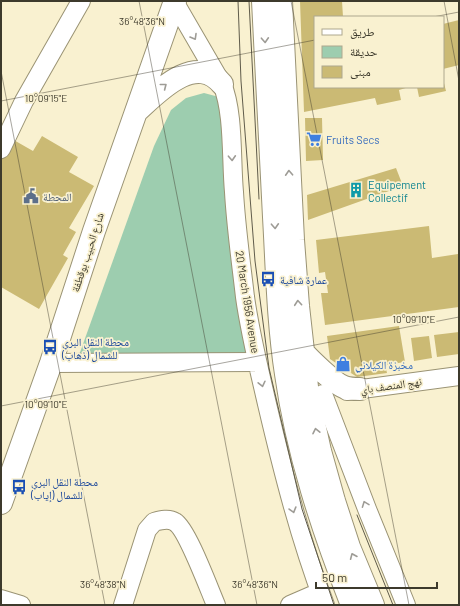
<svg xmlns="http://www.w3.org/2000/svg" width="460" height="606" viewBox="0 0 460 606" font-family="Barlow,'Noto Naskh Arabic',sans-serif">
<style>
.green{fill:#9dcdaf}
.building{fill:#cbba74}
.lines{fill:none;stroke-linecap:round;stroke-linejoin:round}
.minor-casing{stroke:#9a9374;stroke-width:20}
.secondary-casing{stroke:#9a9374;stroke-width:24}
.minor{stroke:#fff;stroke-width:18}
.secondary{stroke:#fff;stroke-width:22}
.tram{stroke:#605c4b;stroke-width:1}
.oneway{stroke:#9e9c96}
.ticks{fill:none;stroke:#3d3a2c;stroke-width:1;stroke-opacity:0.45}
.labels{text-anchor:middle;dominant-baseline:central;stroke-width:3.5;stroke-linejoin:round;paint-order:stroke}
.shop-label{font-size:11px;fill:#366cbe;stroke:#f9f1d0;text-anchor:start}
.culture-label{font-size:11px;fill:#0d838f;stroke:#f9f1d0;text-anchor:start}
.service-label{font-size:11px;fill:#4e5e75;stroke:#f9f1d0;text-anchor:start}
.street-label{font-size:11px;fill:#3d3a2c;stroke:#f9f1d0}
.transit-label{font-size:11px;fill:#164399;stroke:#f9f1d0;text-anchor:start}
.ticks-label{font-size:10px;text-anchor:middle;fill:#3d3a2c;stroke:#f9f1d0;stroke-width:3.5;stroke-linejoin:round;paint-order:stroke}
</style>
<rect width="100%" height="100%" fill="#f9f1d0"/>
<path class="green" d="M204,93L219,97L249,353L78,358L154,146L171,110L186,98Z"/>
<path class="building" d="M300,1H342L343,17H315V87H409L399,90L401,100L377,105L375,98L304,112Z
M459,20V65L443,69V24Z
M443,79L446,91L419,97L417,87H443Z
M305,118H322L323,160L306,161Z
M42,136L78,157L69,172L94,186L69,228L76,232L63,255L68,258L39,309L1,287V160L12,139L33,151Z
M396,168L403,186L308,220L307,195Z
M429,226L432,258L458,254L459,307L325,325L321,293H328L325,272L319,273L316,240Z
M399,326L405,362L385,365L387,373L357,377L330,359L327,336Z
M459,332V354L437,357L434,335Z
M429,336L432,358L414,361L411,338Z"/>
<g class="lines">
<g class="minor-casing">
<path id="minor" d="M175,3L222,84C234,112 231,160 234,192C236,227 241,262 245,297C250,333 259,369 267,404C283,472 300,539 325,605
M1,149L24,101L81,1
M51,363L257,362
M347,391L459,376
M323,394L367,509L406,605
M1,599L21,605
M123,605L147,530L154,522C161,520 169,518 175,522C187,529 209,589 216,605
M290,605L320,592"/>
</g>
<g class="secondary-casing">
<path id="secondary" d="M263,1C267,73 270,145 274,217C277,269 278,322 286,374C297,453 323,531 352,605
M281,1L293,240L298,306L308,396L320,451L334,501L349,547L373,605
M138,110C158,92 195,52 222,84
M303,352C310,360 335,384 344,387C349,389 354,389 360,389
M1,503L51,363L94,231L175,1"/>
</g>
<use href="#minor" class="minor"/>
<use href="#secondary" class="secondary"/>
<path class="tram" d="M238,1L241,81L255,261L269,368L302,509L334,605
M249,1L259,199
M357,515L393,605"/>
</g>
<defs><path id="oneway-chevron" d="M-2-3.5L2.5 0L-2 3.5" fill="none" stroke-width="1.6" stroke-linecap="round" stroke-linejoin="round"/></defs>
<g class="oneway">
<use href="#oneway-chevron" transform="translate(194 37) rotate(60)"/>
<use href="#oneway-chevron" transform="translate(265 40) rotate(87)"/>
<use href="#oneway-chevron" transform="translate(164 86) rotate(-38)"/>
<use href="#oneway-chevron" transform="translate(232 158) rotate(87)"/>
<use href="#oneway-chevron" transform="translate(289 173) rotate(-93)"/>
<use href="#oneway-chevron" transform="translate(275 226) rotate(87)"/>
<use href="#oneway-chevron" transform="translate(298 303) rotate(-95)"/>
<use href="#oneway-chevron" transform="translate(262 384) rotate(77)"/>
<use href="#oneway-chevron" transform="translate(316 431) rotate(-102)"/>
<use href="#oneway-chevron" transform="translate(365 504) rotate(-111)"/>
<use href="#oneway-chevron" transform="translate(293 510) rotate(74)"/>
<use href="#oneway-chevron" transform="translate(353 556) rotate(-113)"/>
</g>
<path class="ticks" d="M139,1L257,605M291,1L409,605M444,1L459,81M433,17L459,12M1,71L105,605M1,101L315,40M1,406L459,317"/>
<defs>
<g id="supermarket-bare" transform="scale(1.2)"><path d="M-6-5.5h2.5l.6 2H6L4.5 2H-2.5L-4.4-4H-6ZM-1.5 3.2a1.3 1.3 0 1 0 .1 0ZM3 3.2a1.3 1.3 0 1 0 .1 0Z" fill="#3f7fe0" stroke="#f9f1d0" stroke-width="2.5" paint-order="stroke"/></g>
<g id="building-bare" transform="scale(1.2)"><path d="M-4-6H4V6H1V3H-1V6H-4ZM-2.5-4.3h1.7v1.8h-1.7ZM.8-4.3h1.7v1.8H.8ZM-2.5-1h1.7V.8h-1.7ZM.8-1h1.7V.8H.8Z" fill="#0f9aa8" stroke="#f9f1d0" stroke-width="2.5" paint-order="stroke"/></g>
<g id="civic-bare" transform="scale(1.2)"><path d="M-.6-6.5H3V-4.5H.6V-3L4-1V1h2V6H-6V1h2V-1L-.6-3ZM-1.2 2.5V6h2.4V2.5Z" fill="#5c6f8a" stroke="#f9f1d0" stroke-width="2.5" paint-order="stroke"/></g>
<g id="bus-bare" transform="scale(1.2)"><path d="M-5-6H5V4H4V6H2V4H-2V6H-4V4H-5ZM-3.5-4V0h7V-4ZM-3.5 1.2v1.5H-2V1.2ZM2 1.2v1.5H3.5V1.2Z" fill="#1a4fb4" stroke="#f9f1d0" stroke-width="2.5" paint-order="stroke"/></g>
<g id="shop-bare" transform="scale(1.2)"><path d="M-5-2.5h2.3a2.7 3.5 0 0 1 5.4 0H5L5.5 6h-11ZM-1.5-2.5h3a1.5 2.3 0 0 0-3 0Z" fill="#3f7fe0" stroke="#f9f1d0" stroke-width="2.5" paint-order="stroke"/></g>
</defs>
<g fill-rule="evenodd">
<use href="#supermarket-bare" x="314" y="139"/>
<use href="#building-bare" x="356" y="190"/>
<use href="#civic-bare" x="31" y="196"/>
<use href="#bus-bare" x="268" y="279"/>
<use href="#bus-bare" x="50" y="347"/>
<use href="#shop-bare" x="343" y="364"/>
<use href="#bus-bare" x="19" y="487"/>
</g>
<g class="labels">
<g class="shop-label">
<text x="326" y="139">Fruits Secs</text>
<text x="355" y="364">مخبزة الكيلاني</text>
</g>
<g class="culture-label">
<text x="368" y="184">Equipement<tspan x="368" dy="13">Collectif</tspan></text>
</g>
<g class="service-label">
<text x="43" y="196">المحطة</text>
</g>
<g class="street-label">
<text transform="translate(87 252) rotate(-72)">شارع الحبيب بوقطفة</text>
<text transform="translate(248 302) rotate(81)">20 March 1956 Avenue</text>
<text transform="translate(391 385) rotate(-8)">نهج المنصف باي</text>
</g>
<g class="transit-label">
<text x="280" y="279">عمارة شافية</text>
<text x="62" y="341">محطة النقل البري<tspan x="62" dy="13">للشمال (ذهاب)</tspan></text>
<text x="31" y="481">محطة النقل البري<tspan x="31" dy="13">للشمال (إياب)</tspan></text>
</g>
</g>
<g class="ticks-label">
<text x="142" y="25">36°48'36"N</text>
<text x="46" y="102">10°09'15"E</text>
<text x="414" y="323">10°09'10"E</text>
<text x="46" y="408">10°09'10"E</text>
<text x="103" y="588">36°48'38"N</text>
<text x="255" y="588">36°48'36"N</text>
</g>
<rect width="460" height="606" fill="none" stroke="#3d3a2c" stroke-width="4"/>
<rect x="314" y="16" width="130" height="72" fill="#f9f1d0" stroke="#aea88e"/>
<rect x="322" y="29" width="20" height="6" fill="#ffffff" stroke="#aea88e"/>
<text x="350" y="36" font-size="12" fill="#3d3a2c">طريق</text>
<rect x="322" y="46" width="20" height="12" fill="#9dcdaf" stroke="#aea88e"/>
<text x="350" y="56" font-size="12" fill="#3d3a2c">حديقة</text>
<rect x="322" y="66" width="20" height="12" fill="#cbba74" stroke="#aea88e"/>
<text x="350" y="76" font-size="12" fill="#3d3a2c">مبنى</text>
<path d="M316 582v6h121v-6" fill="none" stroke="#3d3a2c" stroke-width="2"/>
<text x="322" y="582" font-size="12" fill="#3d3a2c" stroke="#f9f1d0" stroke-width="3" paint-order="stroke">50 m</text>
</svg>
